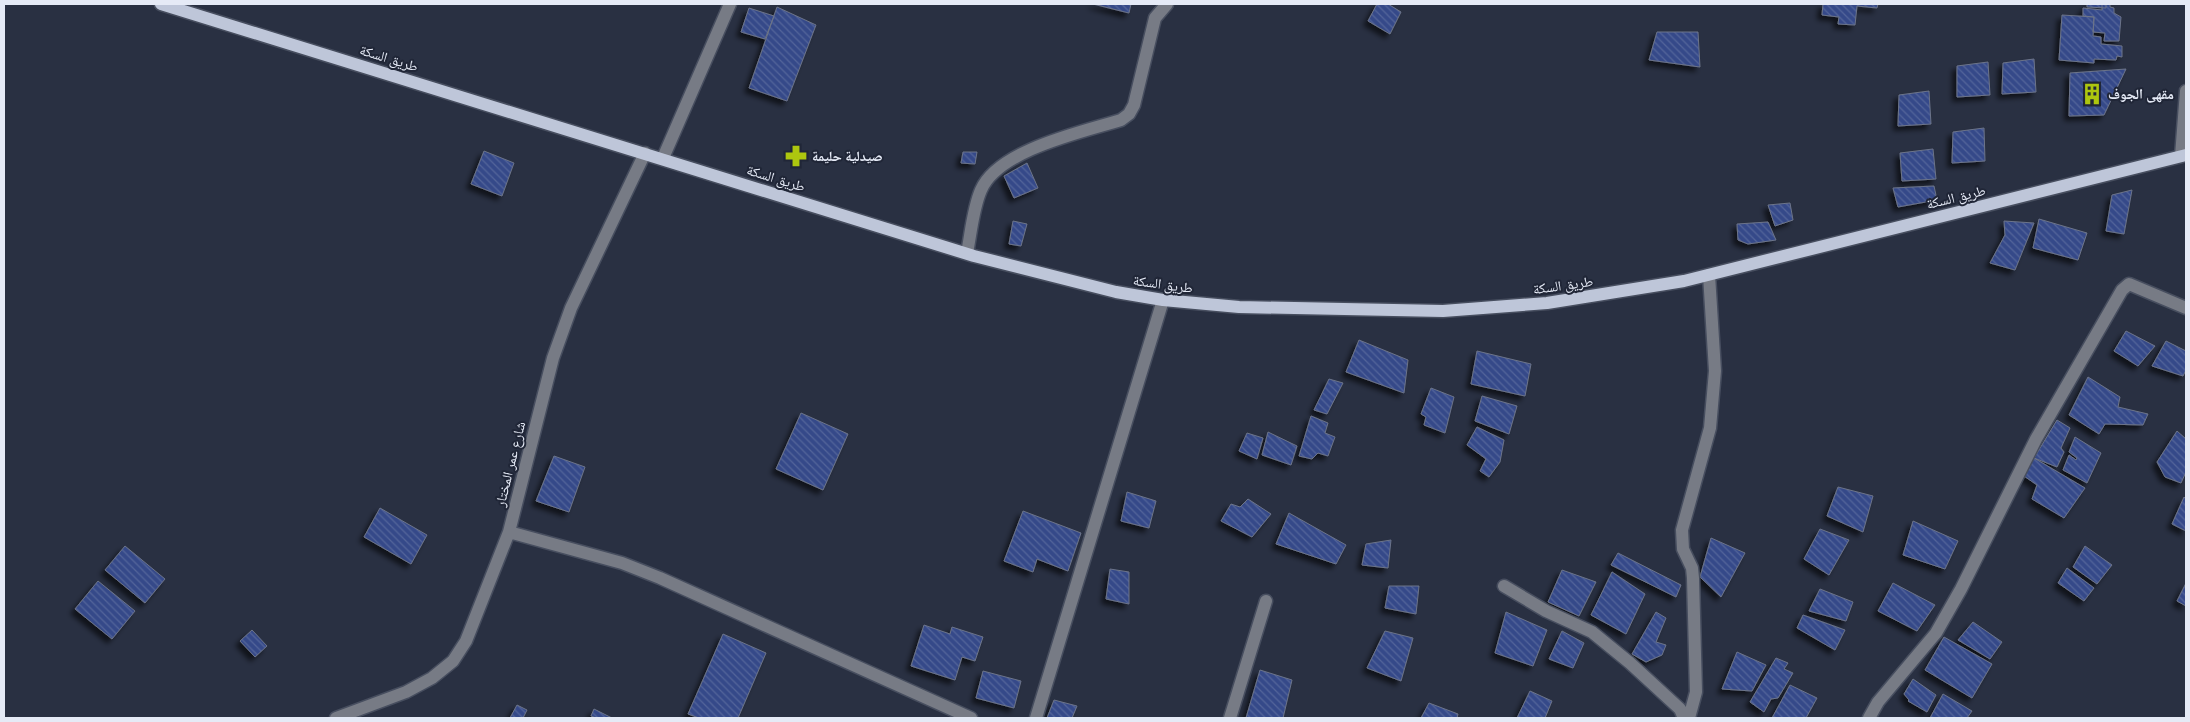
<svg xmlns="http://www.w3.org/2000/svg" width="2190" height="722" viewBox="0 0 2190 722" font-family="Merriweather,'Noto Naskh Arabic',serif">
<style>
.building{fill:url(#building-back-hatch);stroke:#6c7489;filter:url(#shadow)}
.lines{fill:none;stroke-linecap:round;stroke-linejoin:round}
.minor-casing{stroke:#474e5f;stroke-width:15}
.major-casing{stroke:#474e5f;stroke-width:15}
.minor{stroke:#777b85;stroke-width:12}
.major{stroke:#bec6d9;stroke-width:12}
.labels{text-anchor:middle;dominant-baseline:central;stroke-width:4;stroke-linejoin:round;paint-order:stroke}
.street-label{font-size:14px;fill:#e5eaf6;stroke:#202637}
.poi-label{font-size:14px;font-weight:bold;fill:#e5eaf6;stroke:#202637;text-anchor:start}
</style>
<defs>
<pattern id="building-back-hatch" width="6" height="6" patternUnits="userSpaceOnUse" patternTransform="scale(1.25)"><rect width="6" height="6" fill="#364a89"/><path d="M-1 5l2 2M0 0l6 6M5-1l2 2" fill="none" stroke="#53649a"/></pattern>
<filter id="shadow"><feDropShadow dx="-4.5" dy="4.5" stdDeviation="2.5" flood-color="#0009"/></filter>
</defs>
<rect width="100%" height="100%" fill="#293042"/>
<path class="building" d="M1093,4H1131L1129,13Z
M1377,4H1388L1401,12L1390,34L1368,21Z
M1823,4H1878L1877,8L1857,6L1855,25L1838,24L1839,17L1822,15Z
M2087,4H2106V8L2087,7Z
M2102,4H2110V7L2114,8V13L2121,17L2119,41H2104L2105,33L2093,32L2094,17L2083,16V8L2102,10Z
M777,7L816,25L787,101L749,88Z
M749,8L774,16L765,39L741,32Z
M2062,15L2094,17L2093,36L2101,37V44L2122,46V57L2117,56L2116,60L2094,59V63L2059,60Z
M1657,32H1698L1700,67L1649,60Z
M2034,59L2036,92L2002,94L2003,63Z
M1988,62L1990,95L1957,97V66Z
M2126,69L2104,115L2069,116L2070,73Z
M1929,91L1931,124L1898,126L1899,95Z
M1984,128L1985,161L1952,163L1953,132Z
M1933,149L1936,179L1902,181L1900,153Z
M484,151L514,163L502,196L471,184Z
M963,152H977L975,164L961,163Z
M1027,163L1038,188L1014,198L1004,176Z
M1934,186L1937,200L1898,207L1893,188Z
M2132,190L2124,234L2106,231L2112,195Z
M1790,203L1793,220L1775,226L1768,205Z
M2039,219L2087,233L2078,260L2033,248Z
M1013,221L1027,224L1021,246L1009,244Z
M2004,221L2034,223L2015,270L1990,263L2005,235Z
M1768,222L1776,240L1748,244L1738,240L1737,224Z
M2126,331L2155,346L2138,366L2114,351Z
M1359,340L1408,360L1404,393L1346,372Z
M2166,341L2186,351V370L2183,376L2152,366Z
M1477,351L1531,364L1525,396L1471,384Z
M2088,377L2120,397L2118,407L2148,414L2143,425L2105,424L2099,434L2069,415Z
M1329,379L1343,383L1327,414L1314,410Z
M1431,388L1454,397L1445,433L1424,425L1426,417L1421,414Z
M1482,396L1517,406L1509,434L1475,421Z
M801,413L848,434L823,490L776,469Z
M1311,416L1328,423L1325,433L1335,437L1328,456L1318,453L1312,459L1299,456Z
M2057,420L2070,428L2061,448L2064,452L2057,467L2034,458Z
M1477,427L1504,440L1500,462L1489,477L1480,471L1486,459L1467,445Z
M2177,431L2186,439V472L2181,483L2165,477L2157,462Z
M1268,432L1297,446L1291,465L1262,455Z
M1247,433L1263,438L1257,459L1239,451Z
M2075,437L2101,453L2087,483L2063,470L2069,455L2076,460L2077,458L2069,452Z
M554,456L585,467L569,512L536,501Z
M2034,458L2085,488L2064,518L2032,499L2037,485L2024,476Z
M1838,487L1873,496L1863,532L1827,516Z
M1127,492L1156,501L1149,528L1121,521Z
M2184,497L2186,499V531L2172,524Z
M1248,499L1271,514L1252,537L1221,521L1231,504L1240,507Z
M380,508L427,535L411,564L364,537Z
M1023,511L1081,533L1068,571L1037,559L1033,572L1004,561Z
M1289,513L1346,545L1336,564L1276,544Z
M1913,521L1958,541L1945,569L1903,555Z
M1820,529L1849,540L1829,575L1804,559Z
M1711,538L1745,553L1721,597L1700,577Z
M1391,540L1388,568L1362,565L1366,544Z
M125,546L165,579L145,603L105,570Z
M2085,546L2112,565L2097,584L2073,567Z
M1618,553L1681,585L1676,597L1611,565Z
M2067,568L2094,588L2084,601L2058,583Z
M1110,569L1129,572V604L1106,599Z
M1562,570L1596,582L1579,616L1548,602Z
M1612,572L1645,594L1626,634L1591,615Z
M98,581L135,611L112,639L75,609Z
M1893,583L1935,605L1917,631L1878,611Z
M2186,583V606L2177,601Z
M1389,586H1419L1416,614L1385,608Z
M1820,589L1853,602L1846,621L1809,611Z
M1506,612L1547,630L1533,666L1495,653Z
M1656,612L1666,618L1656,642L1666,645L1662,655L1646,662L1632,654Z
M1803,615L1845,630L1835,650L1797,628Z
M1973,622L2002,642L1990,659L1958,640Z
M924,625L950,634L952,627L983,637L975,661L962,657L955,680L911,666Z
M252,630L267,646L255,657L240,641Z
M1385,631L1413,638L1401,681L1367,668Z
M1562,631L1584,643L1573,668L1549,659Z
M723,634L766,653L738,718H699L688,714Z
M1944,637L1992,664L1972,698L1925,670Z
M1737,652L1766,665L1752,691L1722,689Z
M1776,658L1788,663L1784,669L1793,673L1778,698L1771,699L1764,712L1750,702Z
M1260,670L1292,680L1283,718H1246Z
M983,671L1021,681L1014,708L976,698Z
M1913,679L1936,695L1927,712L1908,701L1909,700L1904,694Z
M1790,685L1817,698L1806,718H1772Z
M1530,691L1552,701L1545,718H1517Z
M1943,694L1972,711L1967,718H1930Z
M1054,700L1077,706L1072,718H1047Z
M1429,703L1458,714L1457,718H1421Z
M517,705L527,710L523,718H510Z
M594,709L612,718H596L591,716Z"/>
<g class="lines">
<g class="minor-casing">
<path id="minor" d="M2181,156L2186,91
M663,158L730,4
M967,253C971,233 973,208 981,190C998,150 1082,132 1121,120L1129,114L1134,105L1155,18L1167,4
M509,532L622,563L660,578L971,718
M1504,586L1546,611L1592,632L1630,663L1680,709L1684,718
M336,718L406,692L432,678L453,661L466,641L509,532L553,358L571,308L645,153
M1036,718L1163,300
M1230,718L1266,601
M1689,718L1696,692L1693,578L1692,568L1683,549L1682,530L1710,428L1715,371L1709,275
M1869,718L1878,702L1936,633L1961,589L2036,439L2122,290L2129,284L2186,308"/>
</g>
<g class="major-casing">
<path id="major" d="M161,4L974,256L1116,292L1163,300L1239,307L1443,311L1547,303L1684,281L2186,155"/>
</g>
<use href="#minor" class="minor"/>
<use href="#major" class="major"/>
</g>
<defs>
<g id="building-bare" transform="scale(1.725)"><path d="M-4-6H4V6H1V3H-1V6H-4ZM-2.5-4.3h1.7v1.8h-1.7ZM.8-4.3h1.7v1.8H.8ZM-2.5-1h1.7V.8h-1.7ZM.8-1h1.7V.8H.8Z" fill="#adc60f" stroke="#202637" stroke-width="2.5" paint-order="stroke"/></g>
<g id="pharmacy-bare" transform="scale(1.725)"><path d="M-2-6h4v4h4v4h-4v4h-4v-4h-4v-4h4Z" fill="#adc60f" stroke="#202637" stroke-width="2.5" paint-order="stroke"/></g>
</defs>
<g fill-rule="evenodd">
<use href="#building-bare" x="2092" y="94"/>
<use href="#pharmacy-bare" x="796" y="156"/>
</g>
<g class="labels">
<g class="street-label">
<text transform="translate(389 58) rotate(17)">طريق السكة</text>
<text transform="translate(776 178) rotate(17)">طريق السكة</text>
<text transform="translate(1956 197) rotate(-14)">طريق السكة</text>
<text transform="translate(1163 284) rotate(8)">طريق السكة</text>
<text transform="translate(1563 285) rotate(-8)">طريق السكة</text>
<text transform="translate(510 464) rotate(-76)">شارع عمر المختار</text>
</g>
<g class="poi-label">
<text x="2108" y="94">مقهى الجوف</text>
<text x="812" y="156">صيدلية حليمة</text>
</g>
</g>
<rect width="2190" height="722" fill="none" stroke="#e5eaf6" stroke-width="10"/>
</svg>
